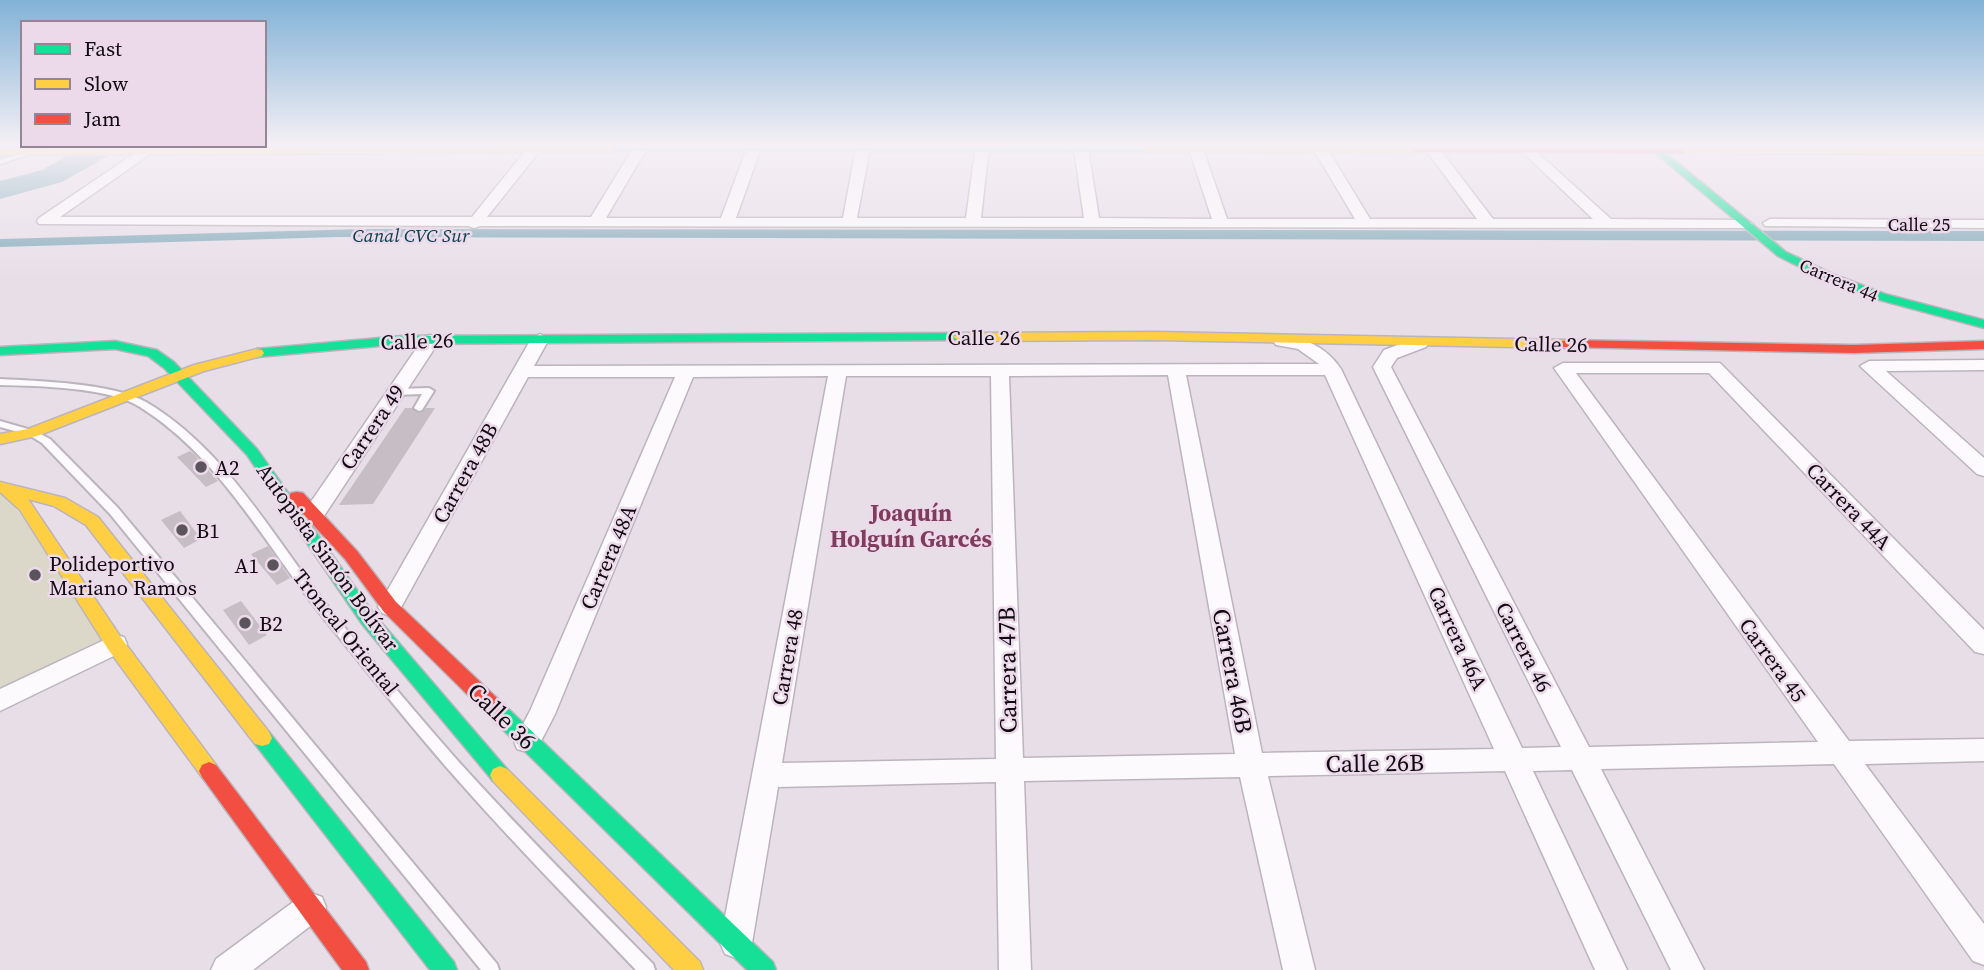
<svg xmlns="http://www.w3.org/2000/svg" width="1984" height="970" viewBox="0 0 1984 970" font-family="'Source Serif 4',serif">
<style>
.green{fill:#dbd8ca}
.water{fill:#89aebd}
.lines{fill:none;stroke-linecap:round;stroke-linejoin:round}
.river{fill:#89aebd;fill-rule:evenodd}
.building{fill:#c6bec4}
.lane-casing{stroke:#bcb4bc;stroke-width:4}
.street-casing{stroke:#bcb4bc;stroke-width:3}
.fast-casing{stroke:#bcb4bc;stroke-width:3}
.slow-casing{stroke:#bcb4bc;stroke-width:3}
.jam-casing{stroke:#bcb4bc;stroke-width:3}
.lane{fill:#fcfafc;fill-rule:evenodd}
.street{fill:#fcfafc;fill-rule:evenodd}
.fast{fill:#16e098;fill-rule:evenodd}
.slow{fill:#ffcf43;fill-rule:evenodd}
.jam{fill:#f24e42;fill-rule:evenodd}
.poi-dot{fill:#5c545c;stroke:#ecdaeb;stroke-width:2.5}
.labels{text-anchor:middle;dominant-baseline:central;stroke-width:5;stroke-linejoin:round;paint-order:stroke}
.far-street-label{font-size:18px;fill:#100a10;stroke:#ecdaeb}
.far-water-label{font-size:19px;font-style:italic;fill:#09404d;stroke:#ecdaeb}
.street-label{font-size:21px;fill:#100a10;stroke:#ecdaeb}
.poi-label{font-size:21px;fill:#100a10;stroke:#ecdaeb;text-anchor:start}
.neighbourhood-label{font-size:23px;font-weight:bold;fill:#7f3c5c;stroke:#ecdaeb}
.near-street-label{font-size:24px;fill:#100a10;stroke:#ecdaeb}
</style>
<rect width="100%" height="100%" fill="#e8dee8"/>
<path class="green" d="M0,487L115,644L0,701Z"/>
<path class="water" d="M364,229L1984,231V241L337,237L0,247V239Z"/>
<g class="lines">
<path class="river" d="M86,145H121L117,151L62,182L0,199V181L42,170Z"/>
</g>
<path class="building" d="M405,408H412L420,413L426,408H435L373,504L339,505Z
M190,451L195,455L218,481L206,487L177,457Z
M180,511L201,539L184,548L161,520Z
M268,546L290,578L277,585L251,554Z
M241,601L267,635L249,645L223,610Z"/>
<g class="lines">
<g class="lane-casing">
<path id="lane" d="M25,152L27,153V155L0,164V160Z
M0,379C38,381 113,383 146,402C232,453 279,549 341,623C380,670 418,716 458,761C521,831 587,897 653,964L655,970H636C573,904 508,838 448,769C407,722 369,674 330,626C268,551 224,460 140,407C109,387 38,386 0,385Z
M429,388L434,391L422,410L419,411L414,408L422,394L396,395L391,392L396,389Z
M0,421L35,431L50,439L118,508L497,964L499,970H481L110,514L42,443L29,435L0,427Z"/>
</g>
<g class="street-casing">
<path id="street" d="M147,145L153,146V152L60,217H472L530,145H537L542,148L487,217H591L635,145H642L647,148L606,218H721L747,148L756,145L761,148L736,218H843L856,148L865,145L870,148L857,218H966L976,145H989L981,218H1084L1074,149L1081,145L1088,149L1099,218L1212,219L1189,149L1196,145L1203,149L1227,219H1355L1314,150L1321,146L1328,150L1370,219H1477L1426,150L1433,146L1438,147L1493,219H1593L1515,145H1529L1611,219L1746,220L1753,224L1746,228L480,226L474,228L468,226L39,224L37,221L39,218Z
M1770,219L1984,220V228L1765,226L1763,223Z
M540,334L549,339L534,366L1319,364L1298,349L1276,345L1273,341L1282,336C1308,339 1326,347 1341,369L1522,748L1561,747L1373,367L1384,350L1414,339H1426L1429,343L1426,347L1397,358L1391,367L1589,747L1818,742L1554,368L1563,363H1720L1984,630V654L1975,652L1709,373H1576L1849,741L1984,739V761L1865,764L1984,924V965L1973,961L1834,764L1601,769L1704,970H1671L1572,770L1533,771L1627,970H1595L1505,771L1268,776L1315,970H1283L1240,777L1024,781L1031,970H999L996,782L778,787L752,943L747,954L736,958L725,954L720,943L828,376L693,377L555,714L537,749L527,752L517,749L514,741L530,711L675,377H528L398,613L390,616L382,613L378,607L531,339ZM1168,375L1235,754L1023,758L1009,376ZM1186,375H1325L1494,749L1262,753ZM846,376H991L996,759L782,763Z
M431,335L440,340L322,519L314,521L306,519L303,514L306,509L425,336Z
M1984,360V370L1886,371L1984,458V476L1977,474L1860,366L1869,361Z
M115,635L124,637L127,644L124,651L0,711V689Z
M311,893L322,897L326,907L322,917L253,970H211L216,959L300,897Z"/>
</g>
<g class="fast-casing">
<path id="fast" d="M1646,145H1656L1786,252L1835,275L1885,294L1984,320V328L1876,299L1826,280L1778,256Z
M609,146H1146L1151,149L1146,152L605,151V147Z
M960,333L967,337L965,340L402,344L257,357L250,353L257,349L402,336Z
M115,341L157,350L174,362L257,449L374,614L507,769L510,775L507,781L500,784L493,781L362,624L247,455L164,368L148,356L115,349L0,355V347Z
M491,697L498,699L773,962L776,970H747L484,711L481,705L484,699Z
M262,730L269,732L454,962L457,970H430L255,744L252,738L255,732Z"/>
</g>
<g class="slow-casing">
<path id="slow" d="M613,147V151L609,152L0,155V149Z
M1142,147H1415L1420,150L1415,153L1146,152L1141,149Z
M1678,148H1984V154L1682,153L1678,152Z
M1155,332L1567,340L1574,344L1567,348L1155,340L960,341L953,337L960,333Z
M257,349L262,350L264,353L262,356L204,371L37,436L0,444V434L28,429L194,365Z
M0,482L65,498L98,517L269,732L272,738L269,744L262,746L255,744L86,525L54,506L28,499L122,639L216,765L219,771L216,777L209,780L202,777L108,649L20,510L0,492Z
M500,766L507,769L700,962L703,970H674L493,781L490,775L493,769Z"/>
</g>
<g class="jam-casing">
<path id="jam" d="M1415,147H1682L1687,150L1682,153L1411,152V148Z
M1567,340L1854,345L1984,341V349L1854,353L1562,347V341Z
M297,492L303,493L357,551L396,602L498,699L501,705L498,711L491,713L484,711L384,612L345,559L291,501L289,497L291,493Z
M209,762L216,765L366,962L369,970H342L202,777L199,771L202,765Z"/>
</g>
<use href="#lane" class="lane"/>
<use href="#street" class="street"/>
<use href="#fast" class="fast"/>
<use href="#slow" class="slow"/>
<use href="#jam" class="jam"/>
</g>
<linearGradient id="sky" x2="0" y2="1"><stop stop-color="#82b2d7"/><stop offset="0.52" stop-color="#f5f0f5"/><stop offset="1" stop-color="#f5f0f5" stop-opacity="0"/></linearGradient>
<rect width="1984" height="280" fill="url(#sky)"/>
<g class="poi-dot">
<circle cx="201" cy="467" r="7"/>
<circle cx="182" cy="530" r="7"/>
<circle cx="273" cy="565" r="7"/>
<circle cx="35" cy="575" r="7"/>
<circle cx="245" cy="623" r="7"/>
</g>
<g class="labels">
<g class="far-street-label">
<text x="1919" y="224">Calle 25</text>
<text transform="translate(1839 280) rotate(23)">Carrera 44</text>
</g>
<g class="far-water-label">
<text x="411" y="235">Canal CVC Sur</text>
</g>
<g class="street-label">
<text x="984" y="337">Calle 26</text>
<text transform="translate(417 341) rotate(-2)">Calle 26</text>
<text transform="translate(1551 344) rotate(1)">Calle 26</text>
<text transform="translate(372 427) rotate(-56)">Carrera 49</text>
<text transform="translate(465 473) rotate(-61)">Carrera 48B</text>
<text transform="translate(1849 506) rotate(46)">Carrera 44A</text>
<text transform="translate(328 557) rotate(54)">Autopista Simón Bolívar</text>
<text transform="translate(608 557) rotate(-67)">Carrera 48A</text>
<text transform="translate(346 632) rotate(51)">Troncal Oriental</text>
<text transform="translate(1458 638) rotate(65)">Carrera 46A</text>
<text transform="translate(1524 647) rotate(63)">Carrera 46</text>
<text transform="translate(787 657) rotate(-80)">Carrera 48</text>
<text transform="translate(1773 660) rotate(54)">Carrera 45</text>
</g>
<g class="poi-label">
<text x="215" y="467">A2</text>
<text x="196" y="530">B1</text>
<text x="49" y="563">Polideportivo<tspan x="49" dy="24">Mariano Ramos</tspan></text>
<text x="259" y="565" text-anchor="end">A1</text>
<text x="259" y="623">B2</text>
</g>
<g class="neighbourhood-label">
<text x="911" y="513">Joaquín<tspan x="911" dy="26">Holguín Garcés</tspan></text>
</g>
<g class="near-street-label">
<text transform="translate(1007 670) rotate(-91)">Carrera 47B</text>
<text transform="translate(1233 671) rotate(79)">Carrera 46B</text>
<text transform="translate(502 716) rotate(44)">Calle 36</text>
<text transform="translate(1375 763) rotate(-1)">Calle 26B</text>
</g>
</g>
<rect x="21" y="21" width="245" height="126" fill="#ecdaeb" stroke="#948793" stroke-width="2"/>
<rect x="35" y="44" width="35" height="10" fill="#16e098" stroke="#948793" stroke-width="2"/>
<text x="84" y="56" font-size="21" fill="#100a10">Fast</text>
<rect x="35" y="79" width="35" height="10" fill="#ffcf43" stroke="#948793" stroke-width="2"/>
<text x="84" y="91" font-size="21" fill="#100a10">Slow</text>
<rect x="35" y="114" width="35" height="10" fill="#f24e42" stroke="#948793" stroke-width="2"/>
<text x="84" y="126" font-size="21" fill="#100a10">Jam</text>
</svg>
